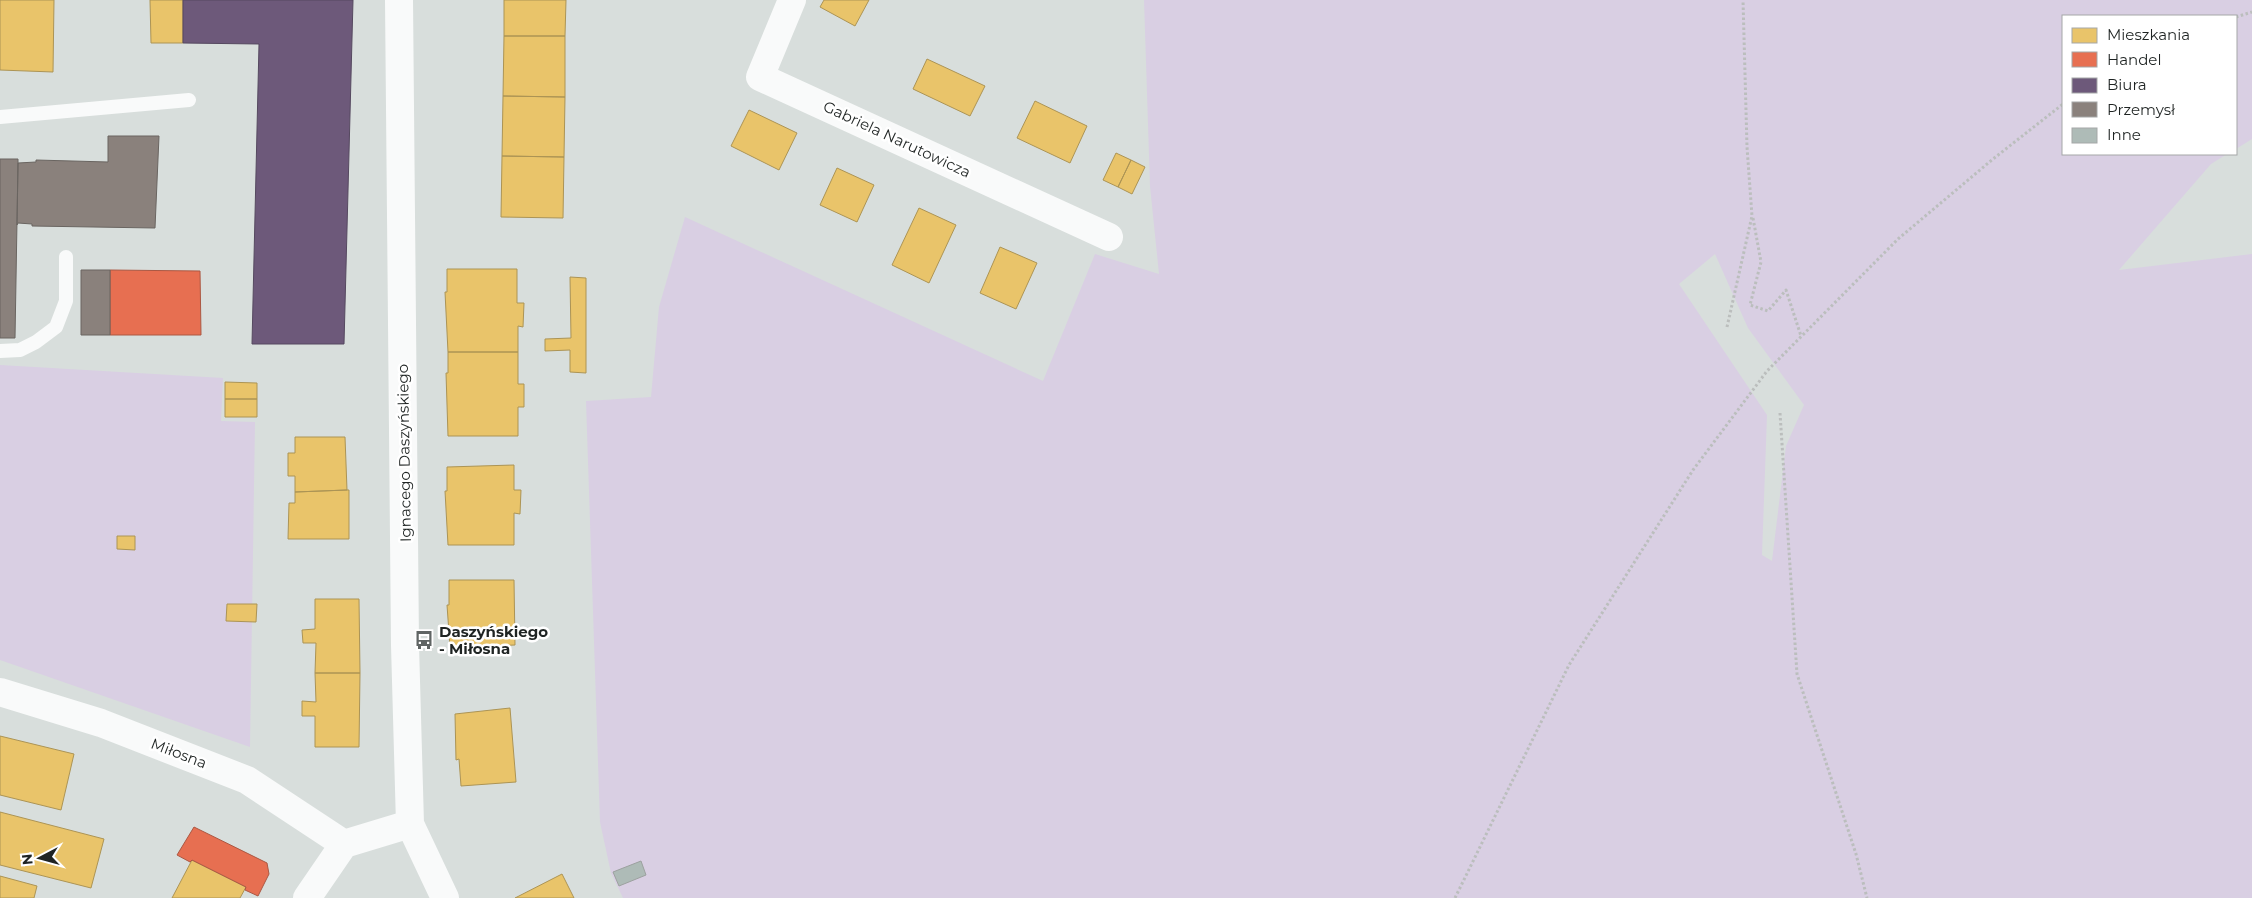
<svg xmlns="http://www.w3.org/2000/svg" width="2252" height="898" viewBox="0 0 2252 898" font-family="Montserrat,sans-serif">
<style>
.green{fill:#d9cfe3;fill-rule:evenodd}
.homes{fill:#e9c46a;stroke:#ac9455}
.shops{fill:#e76f51;stroke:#ab5843}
.offices{fill:#6d597a;stroke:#564960}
.industry{fill:#8a817c;stroke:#6a6561}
.building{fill:#aebbb7;stroke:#9ca19f}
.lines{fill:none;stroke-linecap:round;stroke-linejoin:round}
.path{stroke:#bbbebd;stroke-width:3;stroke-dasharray:2.5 2.5;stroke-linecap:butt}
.lane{stroke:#f9fafa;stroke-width:14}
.street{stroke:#f9fafa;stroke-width:28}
.labels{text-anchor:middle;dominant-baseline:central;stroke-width:5;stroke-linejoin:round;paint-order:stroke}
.street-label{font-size:15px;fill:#1f2423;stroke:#fff}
.poi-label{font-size:15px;font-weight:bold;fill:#1f2423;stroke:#fff;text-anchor:start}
</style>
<rect width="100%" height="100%" fill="#d8dedc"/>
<path class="green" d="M1144,0H2252V139L2236,149V16H2063V154H2227L2211,164L2119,270L2252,254V898H623L611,873L600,822L586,401L651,397L659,307L685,217L1043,381L1095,254L1159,274L1150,186ZM1715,254L1748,328L1804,405L1786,446L1772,561L1762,555L1767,415L1679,284Z
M0,365L223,378L221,421L255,422L250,747L0,660Z"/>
<path class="homes" d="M0,0H54L53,72L0,70Z
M150,0H183V43H151Z
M504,0H566L565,36H504Z
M824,0H869L855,26L820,7Z
M504,36H565V97L503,96Z
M927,59L985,86L970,116L913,89Z
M503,96L565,97L564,157L502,156Z
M1035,101L1087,126L1070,163L1017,138Z
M749,110L797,133L779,170L731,146Z
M1116,153L1131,160L1118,187L1103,180Z
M502,156L564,157L563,218L501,217Z
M1131,160L1145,167L1132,194L1118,187Z
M837,168L874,185L857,222L820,205Z
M919,208L956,225L929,283L892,265Z
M1000,247L1037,263L1016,309L980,293Z
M447,269H517V303H524L523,327L518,326V352H448L445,292H447Z
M570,277L586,278V373L570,372V350L545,351V339L571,338Z
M448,352H518V384H524V407H518V436H448L446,373H448Z
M225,382L257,383V399H225Z
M225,399H257V417H225Z
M295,437H345L347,490L295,492V476H288V453H295Z
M514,465V490H521L520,514L514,513V545H448L445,491H447V467Z
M347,490H349V539H288L289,503H295V492Z
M117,536H135V550L117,549Z
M449,580H514L515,645L491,646V650L475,651V646L450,647L447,605H449Z
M315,599H359L360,673H315L316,643H303L302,630L315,629Z
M227,604H257L256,622L226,621Z
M315,673H360L359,747H315V716H302V701L316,702Z
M510,708L516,782L461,786L459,759L456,760L455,714Z
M0,736L74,754L61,810L0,795Z
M0,812L104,839L91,888L0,865Z
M192,860L246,887L240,898H172Z
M562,874L574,898H515Z
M0,876L37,886L34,898H0Z"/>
<path class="shops" d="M110,270L200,271L201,335H110Z
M194,827L267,863L269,874L258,896L245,890L246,887L192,860L190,862L177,855Z"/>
<path class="offices" d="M183,0H353L344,344H252L259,44L183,43Z"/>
<path class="industry" d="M108,136H159L155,228L32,226V224L18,223L17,225L18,163L36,162V160L108,162Z
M0,159H18V163L15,338H0Z
M81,270H110V335H81Z"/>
<path class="building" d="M641,861L646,875L619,886L613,872Z"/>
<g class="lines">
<path class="path" d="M2236,17L2252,12
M1753,218L1761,262L1750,305L1768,311L1786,290L1801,336
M1727,327L1752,216L1747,147L1743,0
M1780,413L1797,674L1856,854L1867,898
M1455,898L1569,665L1693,470L1767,371L1898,239L1993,159L2063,104"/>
<path class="lane" d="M0,117L189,100
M0,351L20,350L36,342L56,327L66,301V257"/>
<path class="street" d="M399,0L405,645L410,824L445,898
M792,0L760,77L1109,237
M0,692L101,723L247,780L344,844
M307,898L344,844L410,824"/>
</g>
<defs>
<g id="bus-bare" transform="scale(1.5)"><path d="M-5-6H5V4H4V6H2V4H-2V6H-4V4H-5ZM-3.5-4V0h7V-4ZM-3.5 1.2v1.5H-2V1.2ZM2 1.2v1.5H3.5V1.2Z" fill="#606564" stroke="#fff" stroke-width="2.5" paint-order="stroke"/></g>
</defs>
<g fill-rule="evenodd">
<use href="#bus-bare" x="424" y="640"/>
</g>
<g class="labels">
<g class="street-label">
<text transform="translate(897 139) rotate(25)">Gabriela Narutowicza</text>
<text transform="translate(404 453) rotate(-91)">Ignacego Daszyńskiego</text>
<text transform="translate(179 753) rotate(21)">Miłosna</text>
</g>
<g class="poi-label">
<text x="439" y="631">Daszyńskiego<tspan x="439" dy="17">- Miłosna</tspan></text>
</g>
</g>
<rect x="2062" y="15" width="175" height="140" fill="#ffffff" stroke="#a5a7a7"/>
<rect x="2072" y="28" width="25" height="15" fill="#e9c46a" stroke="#a5a7a7"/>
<text x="2107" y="40" font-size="15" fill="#1f2423">Mieszkania</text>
<rect x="2072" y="52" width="25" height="15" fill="#e76f51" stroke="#a5a7a7"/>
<text x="2107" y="65" font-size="15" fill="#1f2423">Handel</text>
<rect x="2072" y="78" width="25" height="15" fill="#6d597a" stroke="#a5a7a7"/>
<text x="2107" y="90" font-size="15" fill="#1f2423">Biura</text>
<rect x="2072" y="102" width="25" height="15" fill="#8a817c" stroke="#a5a7a7"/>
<text x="2107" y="115" font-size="15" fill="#1f2423">Przemysł</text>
<rect x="2072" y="128" width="25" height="15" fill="#aebbb7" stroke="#a5a7a7"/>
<text x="2107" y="140" font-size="15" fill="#1f2423">Inne</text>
<g transform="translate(40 858) rotate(264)" stroke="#ffffff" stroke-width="4" paint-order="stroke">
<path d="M0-4L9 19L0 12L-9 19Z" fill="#1f2423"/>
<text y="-8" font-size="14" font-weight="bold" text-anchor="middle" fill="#1f2423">N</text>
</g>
</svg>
